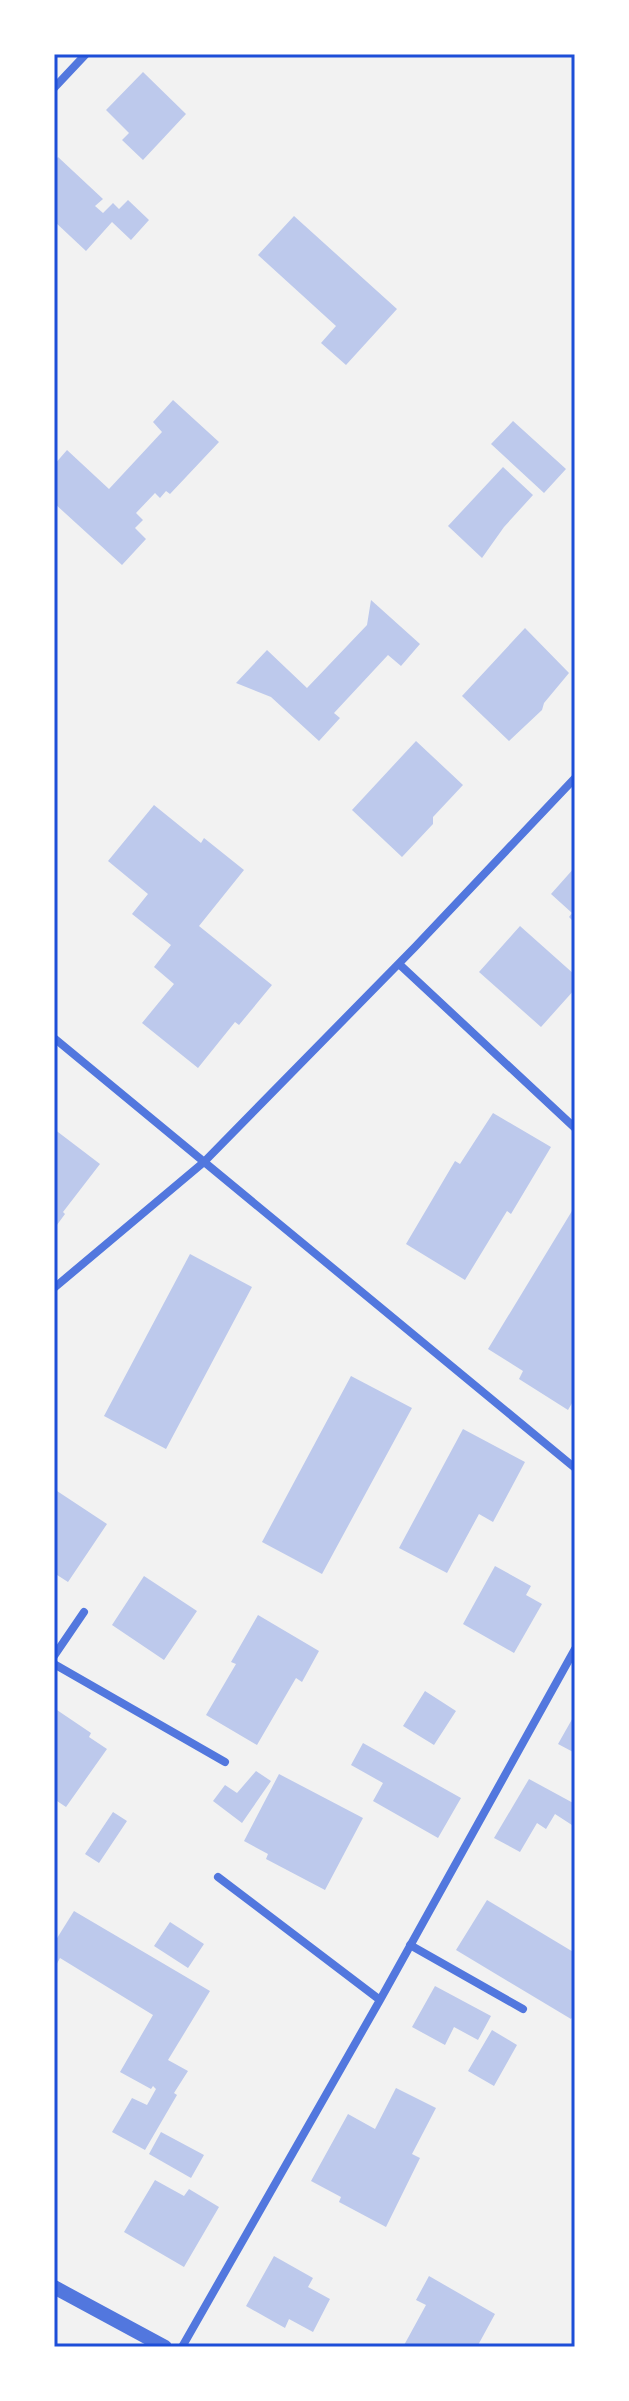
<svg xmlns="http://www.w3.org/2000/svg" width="629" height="2401" viewBox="0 0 629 2401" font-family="'PT Sans',sans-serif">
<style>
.building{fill:#bdc9ec}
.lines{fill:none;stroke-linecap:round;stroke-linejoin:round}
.minor{stroke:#5277de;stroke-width:8}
.tertiary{stroke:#5277de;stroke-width:14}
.neatline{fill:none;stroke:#1d4ed8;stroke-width:3}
</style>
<rect width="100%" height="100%" fill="#f2f2f2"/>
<path class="building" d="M143,72L186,114L143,160L122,140L129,133L106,110Z
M58,157L103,199L95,206L103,213L113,203L119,209L128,200L149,220L131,240L112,222L86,251L54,221V162Z
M294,216L397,309L346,365L321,343L336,326L258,255Z
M173,400L219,442L170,494L166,491L160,498L155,493L136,513L143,520L135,528L146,539L122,565L54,503V465L67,450L109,489L162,432L153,422Z
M513,421L566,469L544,493L491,444Z
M503,467L533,495L504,527L482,558L448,526Z
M371,600L420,644L401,666L388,655L334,713L340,718L319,741L271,697L236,683L267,650L307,688L367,625Z
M525,628L569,673L544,703L542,710L509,741L462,696Z
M416,741L463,785L433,817V824L402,857L352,810Z
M154,805L201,843L204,838L244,870L199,926L272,985L239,1025L235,1022L198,1068L142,1023L174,984L154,967L171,945L132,914L148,894L108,861Z
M575,867V923L569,917L572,913L551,894Z
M520,926L575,975V989L541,1027L479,972Z
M493,1113L551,1147L511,1214L507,1211L465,1280L406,1244L455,1161L460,1164Z
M54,1129L100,1164L63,1212L65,1214L54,1229Z
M575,1206V1398L568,1410L519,1379L523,1371L488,1349Z
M190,1254L252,1287L166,1449L104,1416Z
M351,1376L412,1408L322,1574L262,1542Z
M463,1429L525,1462L493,1522L479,1514L447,1573L399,1548Z
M54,1489L107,1524L68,1582L54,1573Z
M495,1566L531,1586L526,1595L542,1604L514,1653L463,1624Z
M144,1576L197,1611L164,1660L112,1625Z
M258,1615L319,1651L302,1682L296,1678L257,1745L206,1715L236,1664L231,1662Z
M425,1691L456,1711L434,1745L403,1726Z
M54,1708L91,1733L89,1737L107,1749L66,1807L54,1799Z
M575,1714V1753L558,1744Z
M363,1743L461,1798L438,1838L373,1801L383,1783L351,1765Z
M256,1771L271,1781L242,1823L213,1801L225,1785L237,1793Z
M279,1774L363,1818L325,1890L266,1859L268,1854L244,1841Z
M529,1779L575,1804V1827L555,1814L546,1829L537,1823L520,1852L494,1838Z
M113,1812L127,1821L99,1863L85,1854Z
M487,1900L575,1953V2013L571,2019L456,1950Z
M74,1911L210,1991L168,2060L188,2071L174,2093L177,2095L145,2150L112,2132L132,2098L147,2105L156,2089L153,2086L151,2089L120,2072L153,2015L60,1958L54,1969V1943Z
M170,1922L204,1944L188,1968L154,1946Z
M435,1986L491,2016L478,2040L454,2027L445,2045L412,2027Z
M492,2030L517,2045L494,2086L468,2071Z
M396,2088L436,2108L412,2154L420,2158L386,2227L339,2202L341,2197L311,2181L348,2114L375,2129Z
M161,2132L204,2155L191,2178L149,2154Z
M155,2180L184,2196L189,2189L219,2207L184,2267L124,2232Z
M274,2256L313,2278L308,2287L330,2299L313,2332L289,2319L285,2328L246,2306Z
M429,2276L495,2314L477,2347H403L426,2305L416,2300Z"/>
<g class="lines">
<path class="minor" d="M54,88L86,54
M399,964L575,1128
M54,1038L575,1468
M54,1288L204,1162L415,947L575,778
M54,1656L84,1612
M54,1664L225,1762
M218,1877L380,2000
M410,1945L523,2009
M182,2347L380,2000L575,1649"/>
<path class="tertiary" d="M54,2287L165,2347"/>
</g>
<rect width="629" height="2401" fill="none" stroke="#ffffff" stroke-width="112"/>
<rect x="56" y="56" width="517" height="2289" class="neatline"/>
</svg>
